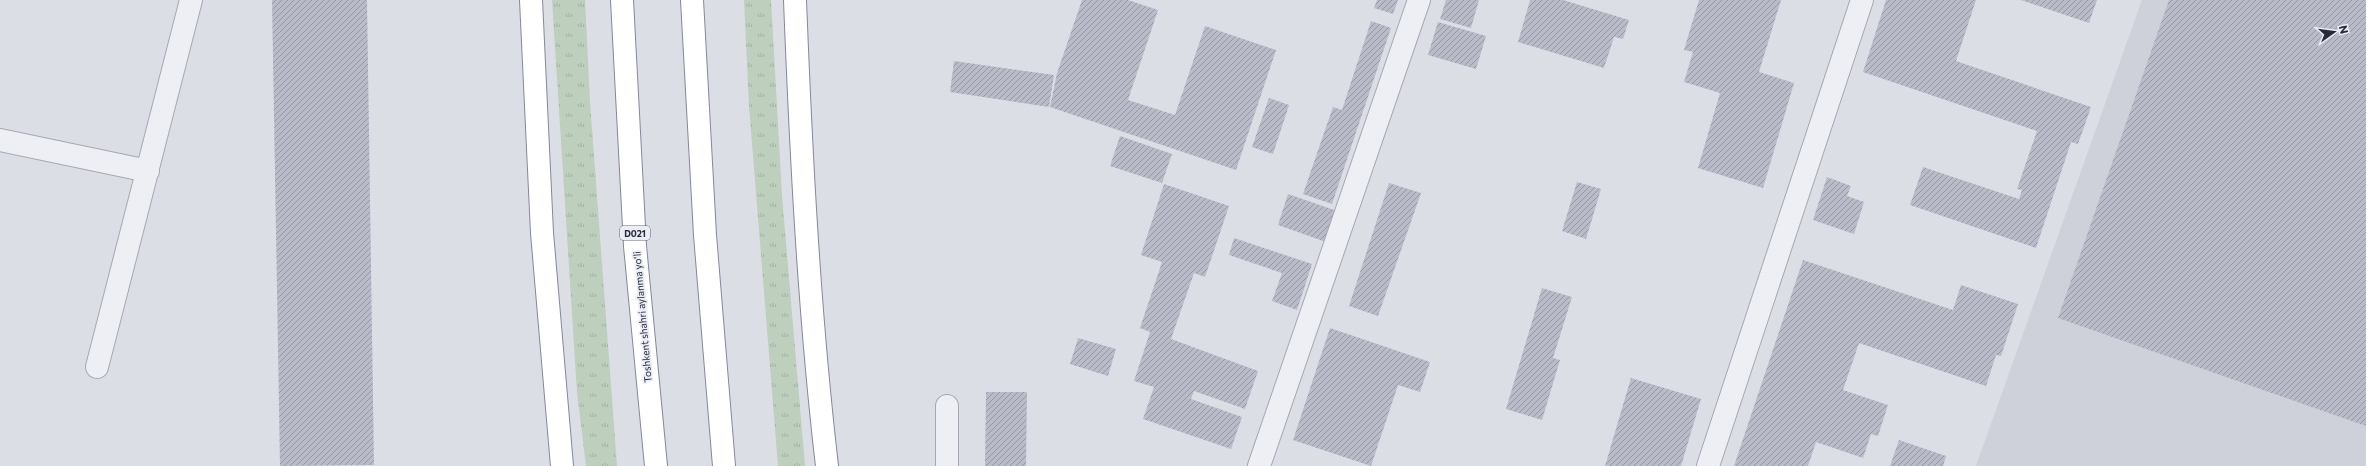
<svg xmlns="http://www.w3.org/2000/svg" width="2366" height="466" viewBox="0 0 2366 466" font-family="Commissioner,sans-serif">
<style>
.built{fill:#ced0da}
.grass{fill:url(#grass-tufts)}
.building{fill:url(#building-hatch)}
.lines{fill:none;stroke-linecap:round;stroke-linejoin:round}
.minor-casing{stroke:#a5a8b2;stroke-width:24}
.highway-casing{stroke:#83899b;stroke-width:24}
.minor{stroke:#eeeff4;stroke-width:22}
.highway{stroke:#fff;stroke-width:22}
.labels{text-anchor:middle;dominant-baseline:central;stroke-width:3.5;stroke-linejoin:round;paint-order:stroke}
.shield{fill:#eaedf3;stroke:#616472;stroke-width:1}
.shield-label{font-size:9px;font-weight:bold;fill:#262a3b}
.street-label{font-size:10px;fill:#262a3b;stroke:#eaedf3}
</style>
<defs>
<pattern id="grass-tufts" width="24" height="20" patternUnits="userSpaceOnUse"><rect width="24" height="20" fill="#becfbd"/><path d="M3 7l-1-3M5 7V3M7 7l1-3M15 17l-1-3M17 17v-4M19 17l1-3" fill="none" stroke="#a3b2a3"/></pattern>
<pattern id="building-hatch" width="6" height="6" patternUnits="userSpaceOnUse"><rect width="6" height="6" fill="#b9bcc8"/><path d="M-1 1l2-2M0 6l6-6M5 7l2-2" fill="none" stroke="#9699a4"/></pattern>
</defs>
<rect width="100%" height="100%" fill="#dbdee5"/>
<path class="built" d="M2142,0H2366V466H1976Z"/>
<path class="grass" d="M552,0H585L590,102L617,466H586L577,392Z
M744,0H771L782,196L805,466H778L749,106Z"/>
<path class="building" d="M272,0H367L374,465L280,466Z
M1082,0H1128L1158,10L1128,100L1175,115L1205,26L1276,50L1236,170L1050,107L1057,73Z
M1377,0H1398L1393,14L1374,8Z
M1446,0H1479L1471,28L1440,19Z
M1530,0H1563L1629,20L1623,39L1614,37L1604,68L1518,42Z
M1699,0H1781L1759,72L1794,83L1763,188L1698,168L1720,93L1684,82L1693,52L1684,50Z
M1886,0H1976L1956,61L2091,107L2078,144L2071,142L2036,248L1910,205L1923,167L2019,199L2022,190L2017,189L2037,131L1863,72Z
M2021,0H2097L2089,23Z
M2169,0H2366V426L2058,318Z
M1371,21L1391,28L1332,204L1303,194L1333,107L1342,110Z
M1438,22L1486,36L1476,69L1428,55Z
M954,61L1054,75L1049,107L950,92Z
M1269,98L1289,105L1273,154L1252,147Z
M1120,136L1172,154L1162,183L1110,166Z
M1827,177L1851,186L1847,196L1864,202L1854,234L1813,220Z
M1577,182L1601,189L1586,239L1562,231Z
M1389,183L1421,193L1378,316L1349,306Z
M1164,184L1229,206L1205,277L1194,273L1171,339L1258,371L1245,409L1194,391L1191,399L1242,417L1231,449L1143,419L1154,387L1134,381L1150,332L1140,328L1162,262L1141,255Z
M1288,194L1337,211L1326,242L1278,225Z
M1234,238L1312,264L1297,310L1272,301L1282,273L1229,255Z
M1803,260L1953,310L1961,285L2018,304L2001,356L1996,355L1986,386L1859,343L1843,390L1888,405L1878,436L1871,434L1863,458L1816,442L1808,466H1734Z
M1542,288L1572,297L1553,358L1560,360L1542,420L1506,409Z
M1330,328L1430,362L1420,392L1398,385L1371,466L1293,440Z
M1078,338L1116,349L1108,376L1070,364Z
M1631,378L1701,399L1681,466H1605Z
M986,392H1027L1026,466H985Z
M1899,440L1946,456L1943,466H1890Z"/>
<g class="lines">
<g class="minor-casing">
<path id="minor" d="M0,140L148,171
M97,367L191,0
M947,466V406
M1259,466L1419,0
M1708,466L1862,0"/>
</g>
<g class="highway-casing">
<path id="highway" d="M531,0L542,233L562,466
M622,0L635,246L656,466
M692,0L705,235L724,466
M795,0C801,155 809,312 827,466"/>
</g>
<use href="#minor" class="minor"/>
<use href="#highway" class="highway"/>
</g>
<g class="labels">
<rect class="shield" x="620" y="226" width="30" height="14" rx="3"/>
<g class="shield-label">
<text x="635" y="233">D021</text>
</g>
<g class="street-label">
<text transform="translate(642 317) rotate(-95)">Toshkent shahri aylanma yoʻli</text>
</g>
</g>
<g transform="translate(2334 32) rotate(76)" stroke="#eaedf3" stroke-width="3" paint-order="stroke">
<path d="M0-3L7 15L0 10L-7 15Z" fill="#262a3b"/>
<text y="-6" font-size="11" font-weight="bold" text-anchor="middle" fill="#262a3b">N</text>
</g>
</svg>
